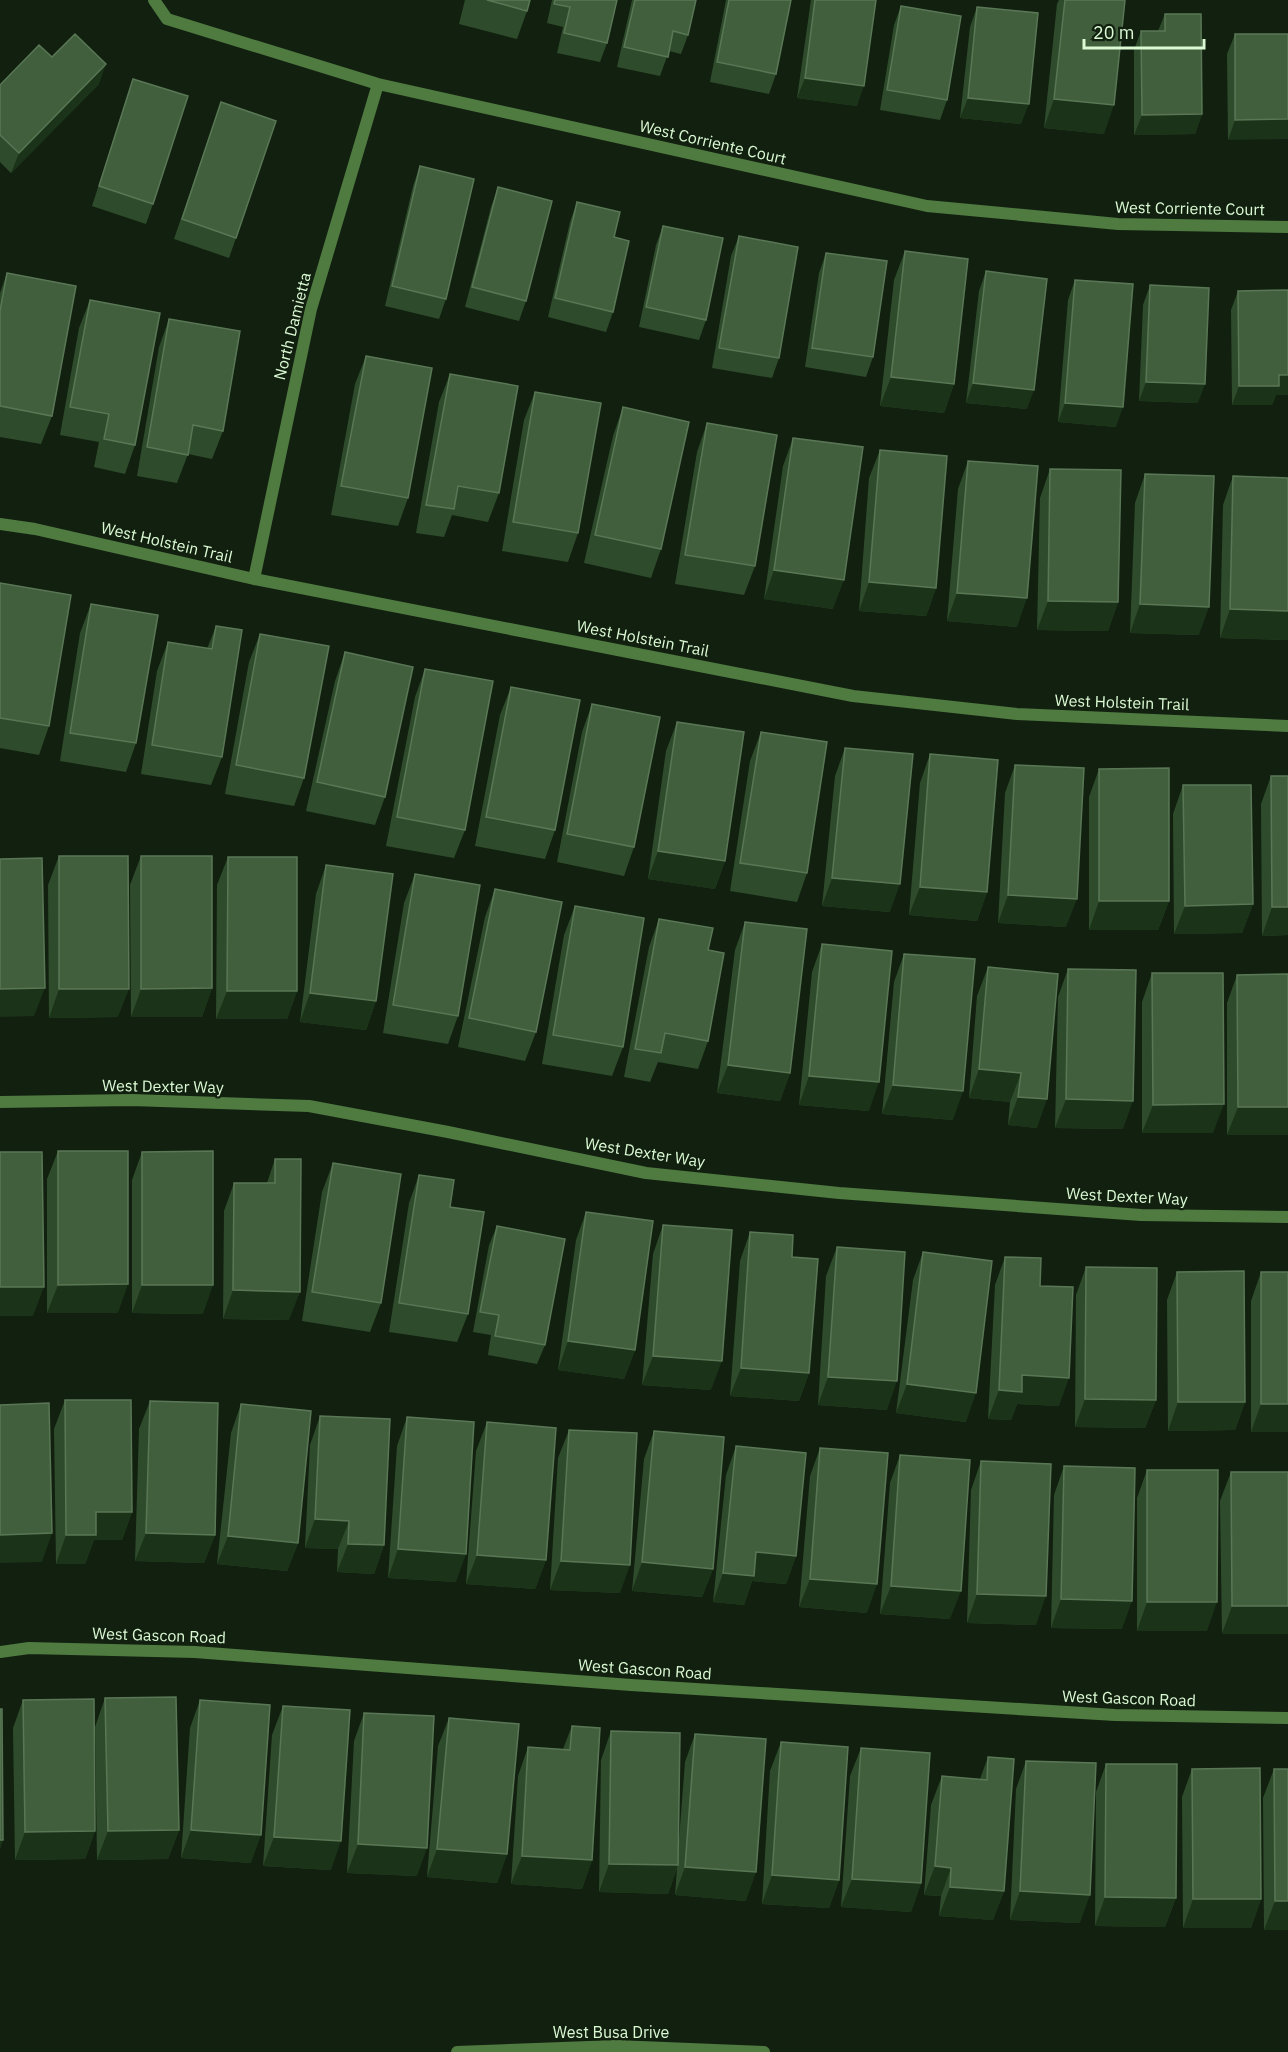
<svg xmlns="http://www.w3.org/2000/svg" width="1288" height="2052" viewBox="0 0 1288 2052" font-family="'IBM Plex Sans',sans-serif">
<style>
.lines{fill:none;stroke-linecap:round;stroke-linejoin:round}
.minor{stroke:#4f7a40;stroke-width:12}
.wall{fill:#2e4c2b}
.shaded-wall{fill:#1b3318}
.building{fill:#415f3d;stroke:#597755;stroke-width:1.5}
.labels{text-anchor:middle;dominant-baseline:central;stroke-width:4.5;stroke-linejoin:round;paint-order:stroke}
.street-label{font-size:16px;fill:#dbfad4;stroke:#122010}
</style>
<rect width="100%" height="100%" fill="#122010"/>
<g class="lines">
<path class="minor" d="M154,0L167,19L378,84L927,206L1118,224L1288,227
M0,524L35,529L254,579L853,696L1017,714L1288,726
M254,579L311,309L378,84
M0,1102L132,1100L309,1106L448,1132L646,1173L839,1193L1141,1215L1288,1217
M0,1652L29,1648L195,1652L631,1685L1115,1715L1288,1718
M457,2052L616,2046L764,2052"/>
</g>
<path class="wall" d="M465,0H530L527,11L517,39L459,24Z
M552,0H617L607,43L600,62L557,53L563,27L547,23Z
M632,0H696L688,35L681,54L669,51L660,76L617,67Z
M726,0H791L776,74L769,94L710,82Z
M811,0H876L857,106L797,98Z
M1059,0H1125L1104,134L1044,128L1057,4Z
M901,6L947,100L940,120L880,110L894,25Z
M977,7L1021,124L960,118L970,27Z
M1165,14L1202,114L1195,134L1134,135V50L1141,31H1158Z
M1235,34H1288L1228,140L1227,54Z
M52,57L99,84L11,173L0,162V85Z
M133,79L153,204L146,224L92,206Z
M221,102L236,238L229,258L174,239Z
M420,166L446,299L439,319L385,306L413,186Z
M498,187L526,301L519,321L465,307L491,207Z
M577,202L614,237L613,312L606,332L548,317L570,222Z
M663,226L706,320L699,340L639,327L656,245Z
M739,236L779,358L772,378L712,368L731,256Z
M905,251L954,384L944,413L880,406L894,280Z
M826,253L873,357L866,377L805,367L819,273Z
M986,271L1027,409L966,403L979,291Z
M7,273L52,416L41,444L0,437V293Z
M1075,280L1116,427L1058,422L1068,300Z
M1150,285L1198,403L1139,401L1143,305Z
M1238,291L1276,395L1272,405H1232L1231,310Z
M90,300L135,445L125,474L94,467L99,442L60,435L79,328Z
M169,319L223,431L212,459L188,454L177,483L137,476L159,347Z
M366,356L408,498L398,526L331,515L355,384Z
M450,374L499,493L488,522L452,515L444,537L416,533L439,402Z
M535,392L578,533L568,562L502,551L524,420Z
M623,407L661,549L651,578L584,563L613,436Z
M707,423L755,566L744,595L675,584L697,452Z
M793,438L833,609L764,599L783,466Z
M880,450L936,588L926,616L859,611L869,478Z
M968,461L1017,627L947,621L958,489Z
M1050,469L1118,602L1108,631L1037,630L1040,498Z
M1145,474L1199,635L1130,633L1135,503Z
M1233,476L1288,478V640L1220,638L1223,505Z
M0,583L49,726L39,755L0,748Z
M91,604L136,743L126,772L60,761L80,633Z
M216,626L222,757L211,785L141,774L157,671L168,642L207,649Z
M260,634L304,778L294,806L225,794L249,662Z
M345,652L385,797L375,825L306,811L335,681Z
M425,669L465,830L454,858L386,846L415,697Z
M511,687L555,830L545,859L475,846L500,715Z
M592,704L634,847L624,876L557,862L582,732Z
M677,722L725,861L715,889L648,879L666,751Z
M761,732L807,873L797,902L730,891L750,761Z
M845,748L890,912L822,906L835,776Z
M930,754L987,892L977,921L909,915L920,783Z
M1015,765L1066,927L998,923L1005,793Z
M1099,769L1169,901L1158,930H1089V797Z
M1271,776H1288V935L1262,936L1261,804Z
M1183,785L1253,904L1242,933L1174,934L1173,814Z
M59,856L118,1017L49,1018L48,885Z
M141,856L212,988L202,1017H131L130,885Z
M228,857L297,991L287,1019H216L217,885Z
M326,865L376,1001L366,1030L300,1022L316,894Z
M415,874L458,1016L448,1044L383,1033L404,903Z
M495,889L536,1032L525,1061L458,1047L485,917Z
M575,906L623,1047L612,1076L542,1064L564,935Z
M659,919L708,950V1041L698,1069L658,1062L650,1082L624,1077L649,947Z
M745,922L790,1073L780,1101L717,1093L735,950Z
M822,944L869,1111L799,1105L812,972Z
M904,954L953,1120L882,1114L894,982Z
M988,967L1037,1128L1008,1125L1010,1102L969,1098L977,996Z
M1068,969L1123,1129L1055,1128L1058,997Z
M1152,973L1213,1133H1142V1002Z
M1288,974V1135H1227V1003L1237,975Z
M58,1151L118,1313H47V1179Z
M142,1152L203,1314L132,1313V1180Z
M275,1159L289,1320L223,1319L224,1211L234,1183H267Z
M333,1163L381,1303L370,1332L302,1321L322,1192Z
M419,1175L450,1207L468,1314L457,1342L389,1332L409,1203Z
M586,1212L635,1350L624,1379L558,1370L576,1240Z
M663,1225L711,1390L642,1385L653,1254Z
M497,1226L545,1345L537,1364L488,1355L491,1335L473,1332L489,1245Z
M750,1232L792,1257L809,1373L799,1401L730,1396L740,1261Z
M837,1247L887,1410L818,1405L826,1276Z
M923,1252L966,1422L896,1413L913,1280Z
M1005,1257L1059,1406L1017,1404L1011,1420L988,1419L995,1285Z
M1086,1267L1156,1400L1145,1428L1075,1427L1076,1295Z
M1177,1272L1245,1402L1235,1430L1168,1431L1167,1300Z
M1261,1272H1288V1432H1251V1301Z
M65,1400L132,1512L122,1540H94L85,1564H56L54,1429Z
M150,1401L215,1535L204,1563L135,1561L139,1429Z
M241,1404L298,1543L287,1571L217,1564L231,1433Z
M320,1416L384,1545L374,1574L337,1572L338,1549L305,1548L310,1445Z
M407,1417L456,1582L388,1578L397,1446Z
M487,1422L546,1560L535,1589L466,1584L476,1451Z
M569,1430L620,1593L550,1590L558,1458Z
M654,1431L713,1569L702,1597L632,1591L644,1459Z
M736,1446L796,1556L786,1584L752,1581L744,1605L713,1602L726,1475Z
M820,1448L867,1613L799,1607L810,1476Z
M900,1455L950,1619L880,1614L890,1483Z
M981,1461L1036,1625L967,1623L971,1490Z
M1064,1466L1122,1629L1051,1628L1054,1495Z
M1147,1470L1207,1631H1137V1498Z
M1231,1472H1288L1222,1634L1220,1501Z
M105,1698L179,1830L168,1859L97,1860L95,1727Z
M23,1700L95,1831L85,1859L15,1860L13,1728Z
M200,1700L251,1863L181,1858L190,1728Z
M283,1706L331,1870L263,1866L272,1735Z
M364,1713L417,1876L347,1873L354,1741Z
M449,1718L507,1854L497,1883L427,1877L438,1746Z
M572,1726L592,1860L582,1889L511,1884L518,1776L528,1747L563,1749Z
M611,1731L678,1853L685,1762L695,1734L746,1901L675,1895L677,1868L668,1894L599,1892L601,1760Z
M781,1742L839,1880L829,1908L762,1904L770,1771Z
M861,1748L921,1883L911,1912L841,1907L850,1776Z
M988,1757L1004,1891L993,1920L939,1916L941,1896L924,1895L931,1805L942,1776L980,1779Z
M1026,1761L1080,1923L1010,1920L1016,1789Z
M1106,1764L1176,1898L1165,1927L1095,1926L1096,1792Z
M1192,1769L1261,1899L1251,1928H1183L1182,1797Z
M1274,1769H1288V1930H1264L1263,1798Z"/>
<path class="shaded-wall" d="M106,64L99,84L11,173L19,153Z
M805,78L864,86L857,106L797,98Z
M968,98L1029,104L1021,124L960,118Z
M1054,99L1114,105L1104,134L1044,128Z
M1202,114L1195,134L1134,135L1142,115Z
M1288,119V139L1228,140L1235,120Z
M1279,375H1288V395H1276L1272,405H1232L1239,386Z
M891,377L954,384L944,413L880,406Z
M1146,382L1205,384L1198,403L1139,401Z
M973,383L1034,390L1027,409L966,403Z
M1065,403L1123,407L1116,427L1058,422Z
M774,570L844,580L833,609L764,599Z
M869,582L936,588L926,616L859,611Z
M957,593L1027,598L1017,627L947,621Z
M1048,601L1118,602L1108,631L1037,630Z
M1140,604L1209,607L1199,635L1130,633Z
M1230,609L1288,611V640L1220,638Z
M658,851L725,861L715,889L648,879Z
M832,878L900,884L890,912L822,906Z
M920,887L987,892L977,921L909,915Z
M1008,895L1077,899L1066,927L998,923Z
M1099,901H1169L1158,930H1089Z
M1253,904L1242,933L1174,934L1185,906Z
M1272,907H1288V935L1262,936Z
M45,988L34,1016L0,1017V989Z
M212,988L202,1017H131L141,989Z
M59,989H129L118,1017L49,1018Z
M227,991H297L287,1019H216Z
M310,993L376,1001L366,1030L300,1022Z
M728,1065L790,1073L780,1101L717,1093Z
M979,1069L1021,1073L1010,1102L969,1098Z
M809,1076L879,1082L869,1111L799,1105Z
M893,1085L963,1091L953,1120L882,1114Z
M1018,1097L1047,1099L1037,1128L1008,1125Z
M1066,1099L1133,1101L1123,1129L1055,1128Z
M1224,1104L1213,1133H1142L1153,1105Z
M1238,1107H1288V1135H1227Z
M128,1284L118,1313H47L58,1285Z
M142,1285H213L203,1314L132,1313Z
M0,1287H44L33,1316H0Z
M233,1290L300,1292L289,1320L223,1319Z
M568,1341L635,1350L624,1379L558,1370Z
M653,1356L722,1361L711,1390L642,1385Z
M741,1368L809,1373L799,1401L730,1396Z
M1022,1375L1069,1378L1059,1406L1017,1404L1011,1420L988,1419L999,1390Z
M828,1377L897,1381L887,1410L818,1405Z
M907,1384L976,1393L966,1422L896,1413Z
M1085,1399L1156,1400L1145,1428L1075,1427Z
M1178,1402H1245L1235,1430L1168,1431Z
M1261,1404H1288V1432H1251Z
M96,1512H132L122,1540H94L85,1564H56L66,1535Z
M315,1519L349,1521L338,1549L305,1548Z
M52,1533L42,1562L0,1563V1535Z
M146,1533L215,1535L204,1563L135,1561Z
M228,1536L298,1543L287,1571L217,1564Z
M348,1544L384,1545L374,1574L337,1572Z
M398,1549L466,1554L456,1582L388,1578Z
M756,1552L796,1556L786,1584L752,1581L744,1605L713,1602L723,1573Z
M477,1555L546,1560L535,1589L466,1584Z
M561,1561L630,1565L620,1593L550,1590Z
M642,1562L713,1569L702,1597L632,1591Z
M810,1579L877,1584L867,1613L799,1607Z
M891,1586L961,1591L950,1619L880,1614Z
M977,1594L1046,1596L1036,1625L967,1623Z
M1061,1599L1132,1601L1122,1629L1051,1628Z
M1147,1602H1217L1207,1631H1137Z
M1232,1606H1288V1634H1222Z
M179,1830L168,1859L97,1860L108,1831Z
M191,1830L261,1835L251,1863L181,1858Z
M95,1831L85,1859L15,1860L25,1832Z
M274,1837L341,1841L331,1870L263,1866Z
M0,1840H3L0,1850Z
M358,1844L427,1848L417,1876L347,1873Z
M437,1849L507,1854L497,1883L427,1877Z
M522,1856L592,1860L582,1889L511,1884Z
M609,1864L678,1865L668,1894L599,1892Z
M935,1866L951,1868L941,1896L924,1895Z
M685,1867L756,1872L746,1901L675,1895Z
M772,1875L839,1880L829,1908L762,1904Z
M852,1879L921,1883L911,1912L841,1907Z
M950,1887L1004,1891L993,1920L939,1916Z
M1020,1891L1090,1895L1080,1923L1010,1920Z
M1105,1897L1176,1898L1165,1927L1095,1926Z
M1193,1899H1261L1251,1928H1183Z
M1275,1901H1288V1930H1264Z"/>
<path class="building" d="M487,0H530L527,11Z
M555,0H617L607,43L564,33L570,7L554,4Z
M635,0H696L688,35L673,31L668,57L624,47Z
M729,0H791L776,74L717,62Z
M815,0H876L864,86L805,78Z
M1065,0H1125L1114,105L1054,99Z
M901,6L961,16L947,100L887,90Z
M977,7L1038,13L1029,104L968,98Z
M1165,14H1201L1202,114L1142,115L1141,31H1165Z
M75,34L106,64L19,153L0,135V85L39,45L52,57Z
M1235,34H1288V119L1235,120Z
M133,79L188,96L153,204L99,186Z
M221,102L276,121L236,238L182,219Z
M420,166L474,179L446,299L392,286Z
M498,187L552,201L526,301L472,287Z
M577,202L620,212L614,237L629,241L613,312L555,298Z
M663,226L723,238L706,320L646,307Z
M739,236L798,247L779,358L719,348Z
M905,251L968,259L954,384L891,377Z
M826,253L887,261L873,357L812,348Z
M986,271L1047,279L1034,390L973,383Z
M7,273L76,286L52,416L0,406V311Z
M1075,280L1133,284L1123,407L1065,403Z
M1150,285L1209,288L1205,384L1146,382Z
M1288,290V375H1279V386H1239L1238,291Z
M90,300L160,313L135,445L104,439L109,414L70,407Z
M169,319L240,331L223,431L193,425L188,455L147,447Z
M366,356L432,368L408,498L341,486Z
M450,374L518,386L499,493L458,486L454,509L426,505Z
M535,392L601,403L578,533L513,522Z
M623,407L689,422L661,549L595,535Z
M707,423L777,435L755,566L685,555Z
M793,438L863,447L844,580L774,570Z
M880,450L947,456L936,588L869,582Z
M968,461L1038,466L1027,598L957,593Z
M1050,469L1121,470L1118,602L1048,601Z
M1145,474L1214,476L1209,607L1140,604Z
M1233,476L1288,478V611L1230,609Z
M0,583L71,595L49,726L0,718Z
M91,604L158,615L136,743L70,733Z
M216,626L242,630L222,757L152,745L168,642L212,649Z
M260,634L329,646L304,778L236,765Z
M345,652L413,667L385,797L317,782Z
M425,669L493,681L465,830L397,817Z
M511,687L580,700L555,830L486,817Z
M592,704L660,717L634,847L567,834Z
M677,722L744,732L725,861L658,851Z
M761,732L827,742L807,873L740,863Z
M845,748L913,754L900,884L832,878Z
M930,754L998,760L987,892L920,887Z
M1015,765L1084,768L1077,899L1008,895Z
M1169,768V901H1099V769Z
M1271,776H1288V907H1272Z
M1183,785H1251L1253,904L1185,906Z
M59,856H128L129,989H59Z
M141,856H212V988L141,989Z
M228,857H297V991H227Z
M42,858L45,988L0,989V859Z
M326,865L393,874L376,1001L310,993Z
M415,874L480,885L458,1016L393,1005Z
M495,889L562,902L536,1032L469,1018Z
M575,906L644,918L623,1047L553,1035Z
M659,919L713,928L708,950L724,953L708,1041L665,1033L661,1053L635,1049Z
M745,922L807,929L790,1073L728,1065Z
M822,944L892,951L879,1082L809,1076Z
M904,954L975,959L963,1091L893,1085Z
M988,967L1058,974L1047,1099L1018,1097L1021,1073L979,1069Z
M1068,969L1136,970L1133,1101L1066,1099Z
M1152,973H1223L1224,1104L1153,1105Z
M1288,974V1107H1238L1237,975Z
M58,1151H128V1284L58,1285Z
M213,1151V1285H142V1152Z
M0,1152H42L44,1287H0Z
M275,1159H301L300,1292L233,1290L234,1183H275Z
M333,1163L401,1174L381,1303L312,1292Z
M419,1175L454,1180L450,1207L484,1212L468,1314L399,1303Z
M586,1212L653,1221L635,1350L568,1341Z
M663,1225L732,1230L722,1361L653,1356Z
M497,1226L565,1239L545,1345L495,1336L499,1315L480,1312Z
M750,1232L793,1235L792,1257L818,1259L809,1373L741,1368Z
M837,1247L905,1252L897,1381L828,1377Z
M923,1252L992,1261L976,1393L907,1384Z
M1005,1257L1041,1258L1040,1286L1073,1287L1069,1378L1022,1375V1392L999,1390Z
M1086,1267L1157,1268L1156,1400L1085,1399Z
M1244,1271L1245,1402H1178L1177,1272Z
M1261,1272H1288V1404H1261Z
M65,1400H131L132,1512H96V1535H66Z
M150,1401L218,1403L215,1535L146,1533Z
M49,1403L52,1533L0,1535V1405Z
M241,1404L311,1411L298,1543L228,1536Z
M320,1416L390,1419L384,1545L348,1544L349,1521L315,1519Z
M407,1417L474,1422L466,1554L398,1549Z
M487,1422L556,1428L546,1560L477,1555Z
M569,1430L637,1433L630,1565L561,1561Z
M654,1431L724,1437L713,1569L642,1562Z
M736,1446L806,1453L796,1556L756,1552L754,1576L723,1573Z
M820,1448L888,1453L877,1584L810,1579Z
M900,1455L970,1460L961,1591L891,1586Z
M981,1461L1051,1464L1046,1596L977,1594Z
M1064,1466L1135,1468L1132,1601L1061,1599Z
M1147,1470H1218L1217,1602H1147Z
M1231,1472H1288V1606H1232Z
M176,1697L179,1830L108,1831L105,1698Z
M94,1699L95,1831L25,1832L23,1700Z
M200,1700L270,1705L261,1835L191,1830Z
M283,1706L350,1710L341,1841L274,1837Z
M0,1709H2L3,1840H0Z
M364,1713L434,1716L427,1848L358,1844Z
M449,1718L519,1724L507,1854L437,1849Z
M572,1726L600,1728L592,1860L522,1856L528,1747L570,1750Z
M611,1731L680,1733L678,1865L609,1864Z
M695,1734L766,1739L756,1872L685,1867Z
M781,1742L848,1747L839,1880L772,1875Z
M861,1748L930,1753L921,1883L852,1879Z
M988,1757L1014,1759L1004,1891L950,1887L951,1868L935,1866L942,1776L987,1780Z
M1026,1761L1096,1763L1090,1895L1020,1891Z
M1106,1764H1177L1176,1898L1105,1897Z
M1260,1768L1261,1899H1193L1192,1769Z
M1274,1769H1288V1901H1275Z"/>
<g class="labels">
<g class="street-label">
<text transform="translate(713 142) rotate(13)">West Corriente Court</text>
<text transform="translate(1190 208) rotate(1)">West Corriente Court</text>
<text transform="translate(292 326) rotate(-76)">North Damietta</text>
<text transform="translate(167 542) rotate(13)">West Holstein Trail</text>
<text transform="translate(643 638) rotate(11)">West Holstein Trail</text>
<text transform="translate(1122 702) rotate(2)">West Holstein Trail</text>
<text transform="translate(163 1086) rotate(1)">West Dexter Way</text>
<text transform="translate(645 1152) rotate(9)">West Dexter Way</text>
<text transform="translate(1127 1196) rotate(3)">West Dexter Way</text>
<text transform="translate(159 1635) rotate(2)">West Gascon Road</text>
<text transform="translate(645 1669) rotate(4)">West Gascon Road</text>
<text transform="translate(1129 1698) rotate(2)">West Gascon Road</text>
<text x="611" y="2032">West Busa Drive</text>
</g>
</g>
<path d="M1084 39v9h120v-9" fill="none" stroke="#dbfad4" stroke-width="3"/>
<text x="1093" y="39" font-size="18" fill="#dbfad4" stroke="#122010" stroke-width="4.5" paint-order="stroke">20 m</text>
</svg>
